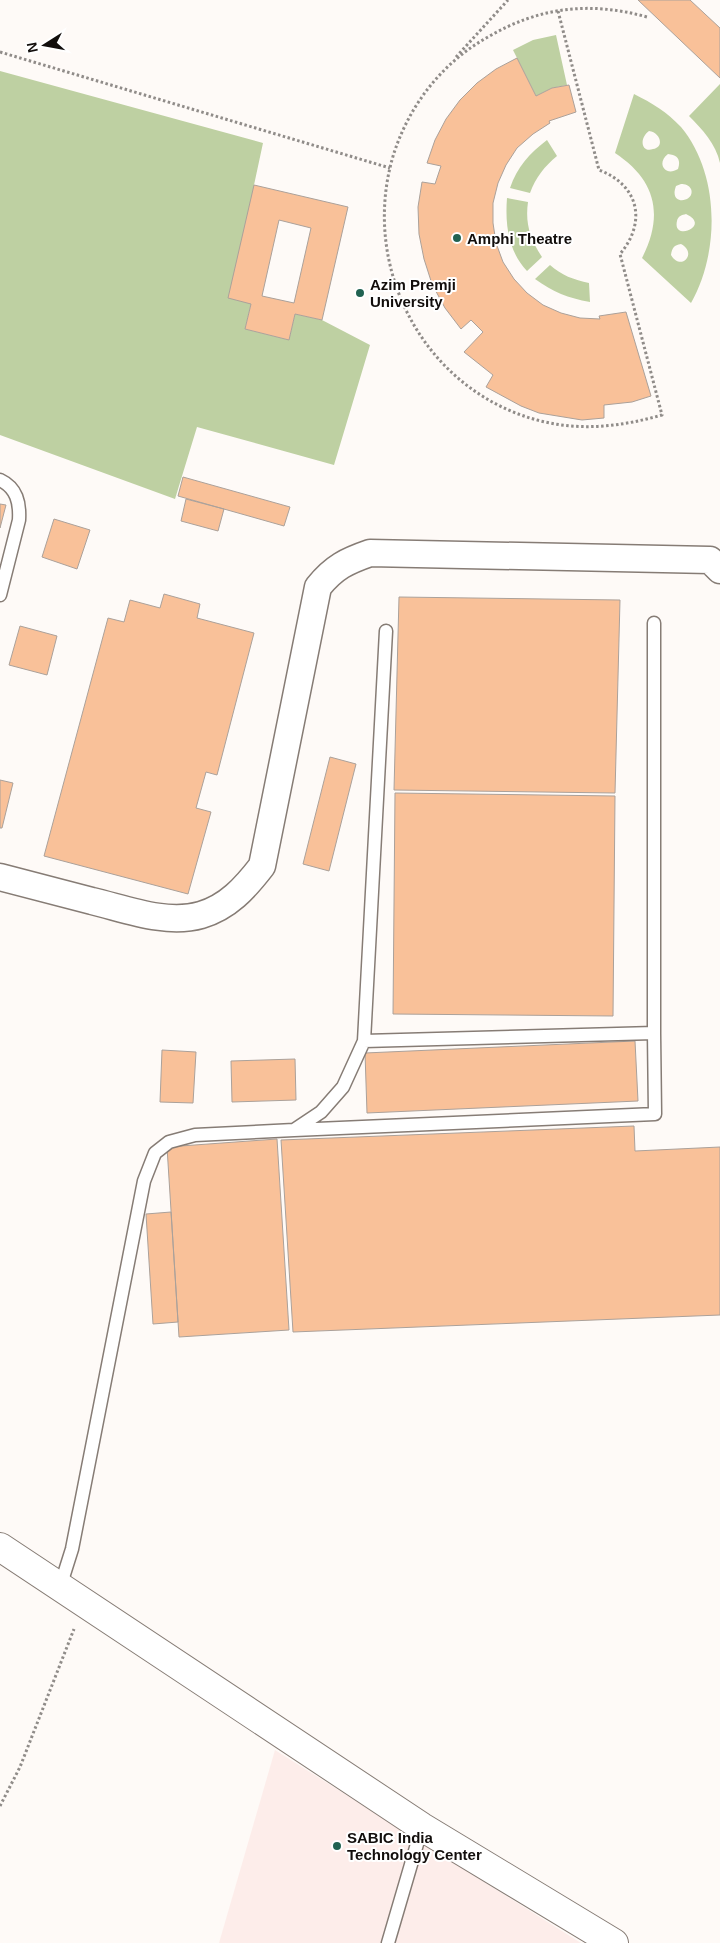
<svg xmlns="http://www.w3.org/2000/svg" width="720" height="1943" viewBox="0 0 720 1943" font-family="Arial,sans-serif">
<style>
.commercial{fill:#fdedea}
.green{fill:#bed0a2;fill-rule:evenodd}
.building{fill:#f9c199;stroke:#aba19a;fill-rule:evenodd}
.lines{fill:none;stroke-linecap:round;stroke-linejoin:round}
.lane-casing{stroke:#867c75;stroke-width:15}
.street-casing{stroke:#867c75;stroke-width:29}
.secondary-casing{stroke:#867c75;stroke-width:30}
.path{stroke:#908c89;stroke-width:3;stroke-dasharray:2.5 2.5;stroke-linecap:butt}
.lane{stroke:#fff;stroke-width:12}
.street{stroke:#fff;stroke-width:26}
.secondary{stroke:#fff;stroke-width:28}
.poi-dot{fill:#216251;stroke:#fff;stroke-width:2}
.labels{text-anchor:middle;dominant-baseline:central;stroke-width:4;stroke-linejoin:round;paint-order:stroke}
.poi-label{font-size:15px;font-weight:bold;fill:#120e0c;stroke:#fff;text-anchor:start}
</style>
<rect width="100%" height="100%" fill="#fefaf7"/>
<path class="commercial" d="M275,1750L581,1943H219Z"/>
<path class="green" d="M556,35L567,85L552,88L536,96L513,50L533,40Z
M0,71L263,143L254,185L251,304L245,329L289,340L295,314L322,320L370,345L334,465L197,427L175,499L0,435Z
M720,84V163C716,144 702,129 689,116Z
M634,94C652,103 667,112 681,127C720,174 720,252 691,303L642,258C664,215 656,180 615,153ZM649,131C660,132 665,147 653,149C641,153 639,138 649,131ZM668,154C678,155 681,160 678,169C665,177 656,163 668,154ZM681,184C685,184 689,185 691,189C696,202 668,207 676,186ZM686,214C712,226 672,242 677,221C678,216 682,215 686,214ZM681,244C698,253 681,272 671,255C672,248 674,245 681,244Z
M547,140L557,156C544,167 536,177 530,193L510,188C517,167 530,153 547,140Z
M507,198L528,202C525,223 530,239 542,257L527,271C508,251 505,224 507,198Z
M550,265C561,275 574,280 589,283L590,302C568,298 553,292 535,279Z"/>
<path class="building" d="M638,0H690L720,28V78Z
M517,58L536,96L552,88L569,85L576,112L549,121L550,123L533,134L517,148L506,165L498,183L493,203V223L496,243L503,262L514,279L527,293L543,305L561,313L580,318L600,319L599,316L626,312L651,396L632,402L604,405V418L582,420L539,413L521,406L486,387L493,375L464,352L483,332L471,320L461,329L445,308L432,284L424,259L419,234L418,207L422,182L435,184L441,166L427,163L435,140L446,119L460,100L477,83L496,69Z
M254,185L348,207L322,320L295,314L289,340L245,329L251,304L228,298ZM279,220L311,228L294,303L262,296Z
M183,477L290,507L284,526L178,496Z
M186,499L224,509L218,531L181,521Z
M0,504L6,505L0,528Z
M54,519L90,530L77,569L42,557Z
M164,594L200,604L197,618L254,633L217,775L206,772L196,808L211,812L188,894L44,856L108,618L124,622L130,600L160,608Z
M399,597L620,600L615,793L394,790Z
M20,626L57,636L47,675L9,665Z
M330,757L356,764L329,871L303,864Z
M0,780L13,783L2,828H0Z
M395,793L615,796L613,1016L393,1014Z
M635,1041L638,1101L367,1113L365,1053Z
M162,1050L196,1052L193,1103L160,1102Z
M295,1059L296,1100L232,1102L231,1061Z
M634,1126L635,1151L720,1147V1315L293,1332L281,1140Z
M277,1139L289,1330L179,1337L167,1147Z
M171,1212L178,1322L153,1324L146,1214Z"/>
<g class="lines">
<g class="lane-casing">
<path id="lane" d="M0,480C17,488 20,503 19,520L0,595
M364,1041L654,1033V623
M294,1130L655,1114L654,1033
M60,1587L72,1549L144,1181L155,1153L169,1142L195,1135L294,1130L321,1112L343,1087L364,1041L386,631
M388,1943L422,1827"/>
</g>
<g class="street-casing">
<path id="street" d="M0,877C31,885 62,893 92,901C126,909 166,925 201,915C228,907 245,888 262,866L318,587C334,567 347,561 370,553L710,560L720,570"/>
</g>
<g class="secondary-casing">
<path id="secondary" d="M0,1547L422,1827L614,1943"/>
</g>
<path class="path" d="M558,11L599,170C639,185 647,222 620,254L662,415C623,426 585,431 545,422C426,395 358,268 394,153C410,104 443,62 488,37C539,7 590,1 647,17
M0,52L390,168
M456,57L508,0
M0,1806L20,1767L74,1629"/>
<use href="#lane" class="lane"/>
<use href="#street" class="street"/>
<use href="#secondary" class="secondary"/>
</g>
<g class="poi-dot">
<circle cx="457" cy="238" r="5"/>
<circle cx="360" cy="293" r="5"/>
<circle cx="337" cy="1846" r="5"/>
</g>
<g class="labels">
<g class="poi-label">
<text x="467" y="238">Amphi Theatre</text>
<text x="370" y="284">Azim Premji<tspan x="370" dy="17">University</tspan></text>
<text x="347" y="1837">SABIC India<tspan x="347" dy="17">Technology Center</tspan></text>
</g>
</g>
<g transform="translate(45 45) rotate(259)" stroke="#ffffff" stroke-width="4" paint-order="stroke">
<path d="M0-4L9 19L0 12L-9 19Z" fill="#120e0c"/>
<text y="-8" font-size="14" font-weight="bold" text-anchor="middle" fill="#120e0c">N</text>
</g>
</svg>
